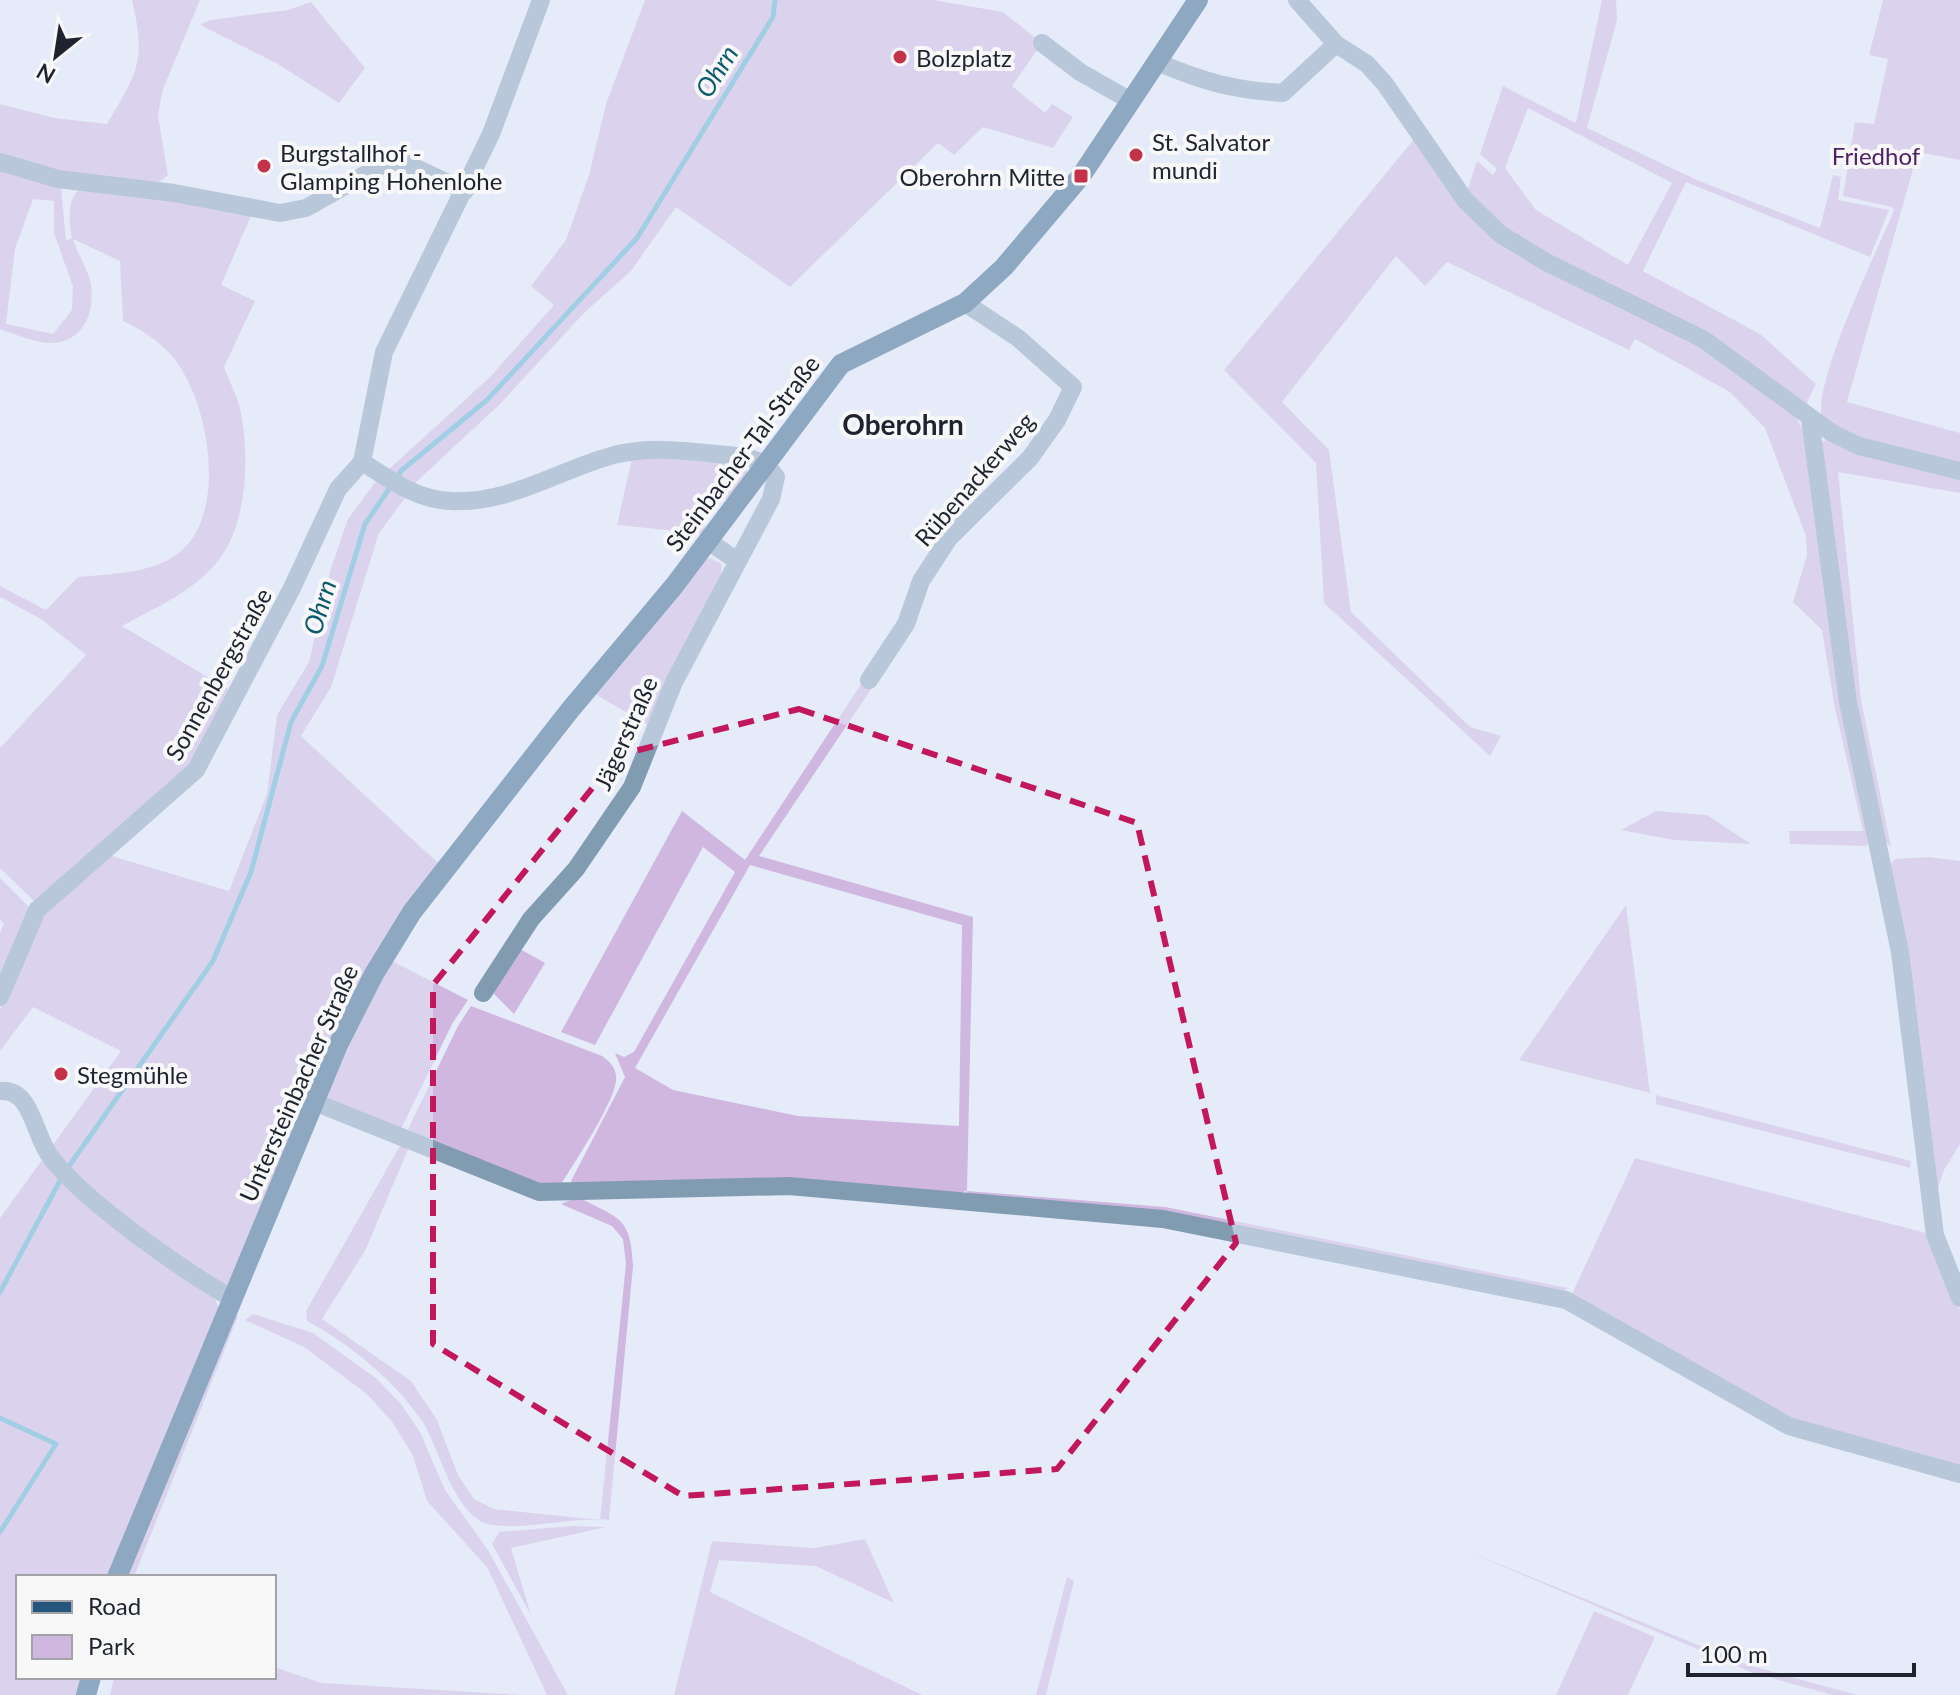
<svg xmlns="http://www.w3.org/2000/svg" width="1960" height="1695" viewBox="0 0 1960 1695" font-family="Lato,sans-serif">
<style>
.green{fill:#cfb7e0;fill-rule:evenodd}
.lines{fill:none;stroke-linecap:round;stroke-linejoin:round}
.stream{stroke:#4eabca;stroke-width:5}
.minor{stroke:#819bb1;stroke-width:18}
.major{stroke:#25577e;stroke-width:20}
.marked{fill:none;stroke:#c2185b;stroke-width:6;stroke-dasharray:16 10;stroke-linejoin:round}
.poi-dot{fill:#c33248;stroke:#f8f8f8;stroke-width:3}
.labels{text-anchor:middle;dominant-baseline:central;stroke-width:8;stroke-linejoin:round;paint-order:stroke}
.poi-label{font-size:24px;fill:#1e232f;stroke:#f8f8f8;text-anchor:start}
.park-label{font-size:24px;fill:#51206b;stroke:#f8f8f8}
.street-label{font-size:24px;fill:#1e232f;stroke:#f8f8f8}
.water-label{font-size:26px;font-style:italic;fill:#0b5a70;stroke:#f8f8f8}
.quarter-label{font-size:28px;font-weight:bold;fill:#1e232f;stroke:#f8f8f8}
</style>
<rect width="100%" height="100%" fill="#e5ebf9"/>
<path class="green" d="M132,0H200L163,89L158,115L168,175L155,185L73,176L0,156V104L54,118L107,124C138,72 146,61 132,0Z
M645,0H934L1003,12L1042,43L1012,86L1045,113L1052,104L1073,117L1053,148L983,127L954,155L938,143L790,287L676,207L631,271L585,312L500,404L413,485L388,470L490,377L554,305L531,286L566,240L589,175L606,104Z
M1602,0H1616L1617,20L1587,128L1697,180L1820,228L1833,175L1841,177L1838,200L1889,210L1870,257L1686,182L1643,271L1760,334L1816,384L1804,409L1506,230L1467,192L1477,161L1493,175L1497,169L1480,154L1503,86L1576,123ZM1528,108L1672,183L1628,265L1536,210L1505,168Z
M1883,0H1960V160L1918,152L1847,402L1960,433V464L1860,439L1822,420C1812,381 1877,252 1894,210L1892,207L1843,196L1855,122L1874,124L1888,59L1869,55Z
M311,2L365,68L339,103L276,63L200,25L210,20L288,10Z
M1415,138L1461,203L1697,344L1796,417L1804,432L1871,839L1866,846L1790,844L1789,831H1863L1834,704L1822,630L1793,602L1807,555L1806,536L1765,428L1730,392L1635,339L1629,350L1447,262L1425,286L1396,256L1282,402L1329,450L1351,612L1470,727L1501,736L1490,756L1324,603L1316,463L1224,370Z
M0,167L61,188L66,241L72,238C69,222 66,199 81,188L158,197L251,216L221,285L255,301L224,367C229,381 238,397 241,413C250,461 248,533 210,570C186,595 151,610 122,626L233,692L193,769L36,903L0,868V748L86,655L41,619L0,597V586L46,610L78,577C108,574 146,574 173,557C231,521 210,401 172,356C159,341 141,329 123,321L120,261L73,239C77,252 86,266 90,280C96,307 87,339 55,343C37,344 17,335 0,329ZM33,199L54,201V233L73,287L72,310L53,334L6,324L15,249Z
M1830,439L1960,476V493L1838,472L1861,700L1891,847L1882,838L1852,699L1819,448L1823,441Z
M663,456L735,462L747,468C749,496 700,502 705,534L617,525L632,458Z
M379,477L406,497L379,533L331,687L301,736L439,864L233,1281L213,1293L219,1309L111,1577H18V1677H84L79,1695H0V1218L121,1051L33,1007L0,1051V1010L31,930L40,913L105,854L229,891L267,794L277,715L309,662L331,568L348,519Z
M710,558L722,564L721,575L648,725L593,693L702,560Z
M877,660L886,667L759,856L973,917L967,1191L1165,1207L1568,1288L1559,1294L1163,1215L968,1196L967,1191L954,1194L576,1188L571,1181L625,1077L615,1053L624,1057L634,1052L735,872L703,847L595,1045L561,1032L682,811L745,860ZM750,865L962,925L959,1126L798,1116L673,1090L635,1068Z
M1656,811L1707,815L1751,844L1673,840L1621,830Z
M1929,857L1960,861V1144L1944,1170L1934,1200L1891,863L1895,859Z
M0,878L28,906L30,915L0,989V933L4,924L0,919Z
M1626,905L1650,1093L1519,1060Z
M520,949L545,963L514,1014L492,992Z
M390,960L468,1000L452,1024L402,1127L395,1130L328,1099L326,1093Z
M471,1006L602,1056C611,1062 617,1069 616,1081C613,1105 574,1163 560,1186L553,1189L418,1140L408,1129L458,1026Z
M1656,1095L1911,1161L1910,1168L1656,1104Z
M401,1144L409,1147L365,1251L322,1319L411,1381L437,1420L458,1475L474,1499L494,1509L600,1520L626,1264L623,1239L612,1226L561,1204L578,1197C619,1219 631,1216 633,1266L609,1520C570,1517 530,1530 492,1525C454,1519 440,1448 422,1421C395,1381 350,1344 307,1321L306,1311Z
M1635,1158L1930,1234L1942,1277L1960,1310V1471L1819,1433L1572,1294Z
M253,1314L313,1333L377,1379L401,1404L420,1432L445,1490L488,1550L568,1695H547L487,1567L427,1501L413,1456L393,1423L367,1394L304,1347L245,1320Z
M232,1315L238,1316L134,1577H126Z
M572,1526L606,1527L511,1548L531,1615L492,1544L499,1532Z
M865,1539L894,1603L816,1566L719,1560L710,1592L922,1695H674L712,1541L814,1548Z
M1462,1549L1745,1664L1857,1695H1832L1751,1672Z
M1067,1577L1074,1581L1046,1695H1036Z
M1594,1611L1655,1637L1628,1695H1556Z
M274,1667L322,1683L522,1695H110L114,1677H274Z"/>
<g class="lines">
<path class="stream" d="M67,1169L213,961L251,872L291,722L322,666L365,524L402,470L487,400L637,238L773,17L775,0
M0,1292L62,1177
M0,1418L56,1444L0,1532"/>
<path class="minor" d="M1297,0L1336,44L1367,64L1385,84L1465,200L1500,234L1546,262L1703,339L1832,433L1859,446L1960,471
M1042,43L1080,72L1131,101
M1157,62C1204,82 1233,90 1283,93L1336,44
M0,162L58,179L174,193L280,213L306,208L389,161L405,163L465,191
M1810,419L1848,702L1900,952L1935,1235L1960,1298
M362,462C391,480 415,499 450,501C507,504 554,473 607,457C643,446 680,450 717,454C741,456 762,456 776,477L771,499L674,682L632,787L576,869L531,919L483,993
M708,541L736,560
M869,680L906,624L921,581L949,538L1030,458L1057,420L1073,387L1018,338L965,303
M0,997L37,910L196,770L292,588L338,489L362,462L384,352L491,134L541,0
M0,1091C33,1088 33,1136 52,1159C88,1204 182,1270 233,1299
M314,1102L539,1192L789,1186L1163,1219L1566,1300L1789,1426L1960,1474"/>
<path class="major" d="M117,1577L338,1045L374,974L412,912L570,710L674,586L841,364L965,303L1004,267L1081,176L1198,0
M86,1695L91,1677"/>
</g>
<path d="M0 0H1960V1695H0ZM799,709L1137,823L1236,1243L1057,1469L683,1496L433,1344V985L619,755Z" fill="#e5ebf9" fill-opacity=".55" fill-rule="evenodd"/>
<path class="marked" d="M799,709L1137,823L1236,1243L1057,1469L683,1496L433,1344V985L619,755Z"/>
<g class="poi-dot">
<circle cx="900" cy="57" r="8"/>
<circle cx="1136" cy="155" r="8"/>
<circle cx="264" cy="166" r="8"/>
<rect x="1073" y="168" width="16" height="16" rx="4"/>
<circle cx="61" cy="1074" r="8"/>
</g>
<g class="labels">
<g class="poi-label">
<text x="916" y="57">Bolzplatz</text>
<text x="1152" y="141">St. Salvator<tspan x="1152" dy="28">mundi</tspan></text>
<text x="280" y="152">Burgstallhof -<tspan x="280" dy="28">Glamping Hohenlohe</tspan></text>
<text x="1065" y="176" text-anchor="end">Oberohrn Mitte</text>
<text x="77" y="1074">Stegmühle</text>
</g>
<g class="park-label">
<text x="1876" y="155">Friedhof</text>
</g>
<g class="street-label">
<text transform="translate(742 453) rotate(-53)">Steinbacher-Tal-Straße</text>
<text transform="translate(974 479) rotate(-49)">Rübenackerweg</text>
<text transform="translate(218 674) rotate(-61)">Sonnenbergstraße</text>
<text transform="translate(625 733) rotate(-66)">Jägerstraße</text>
<text transform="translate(298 1083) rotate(-66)">Untersteinbacher Straße</text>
</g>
<g class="water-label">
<text transform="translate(716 71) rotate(-58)">Ohrn</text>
<text transform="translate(319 607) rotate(-73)">Ohrn</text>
</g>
<g class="quarter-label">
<text x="903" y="424">Oberohrn</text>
</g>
</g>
<rect x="16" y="1575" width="260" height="104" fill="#f8f8f8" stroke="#a1a3a8" stroke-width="2"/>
<rect x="32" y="1601" width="40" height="12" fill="#25577e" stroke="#a1a3a8" stroke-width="2"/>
<text x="88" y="1615" font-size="24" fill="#1e232f">Road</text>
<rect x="32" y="1635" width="40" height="24" fill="#cfb7e0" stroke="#a1a3a8" stroke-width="2"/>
<text x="88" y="1655" font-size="24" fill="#1e232f">Park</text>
<g transform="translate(56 56) rotate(210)" stroke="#f8f8f8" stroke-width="6" paint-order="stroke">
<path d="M0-6L14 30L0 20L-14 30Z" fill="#1e232f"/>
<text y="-12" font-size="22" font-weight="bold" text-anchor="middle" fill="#1e232f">N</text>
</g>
<path d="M1688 1663v12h226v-12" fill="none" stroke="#1e232f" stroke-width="4"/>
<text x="1700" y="1663" font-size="24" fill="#1e232f" stroke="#f8f8f8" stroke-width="6" paint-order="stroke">100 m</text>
</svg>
